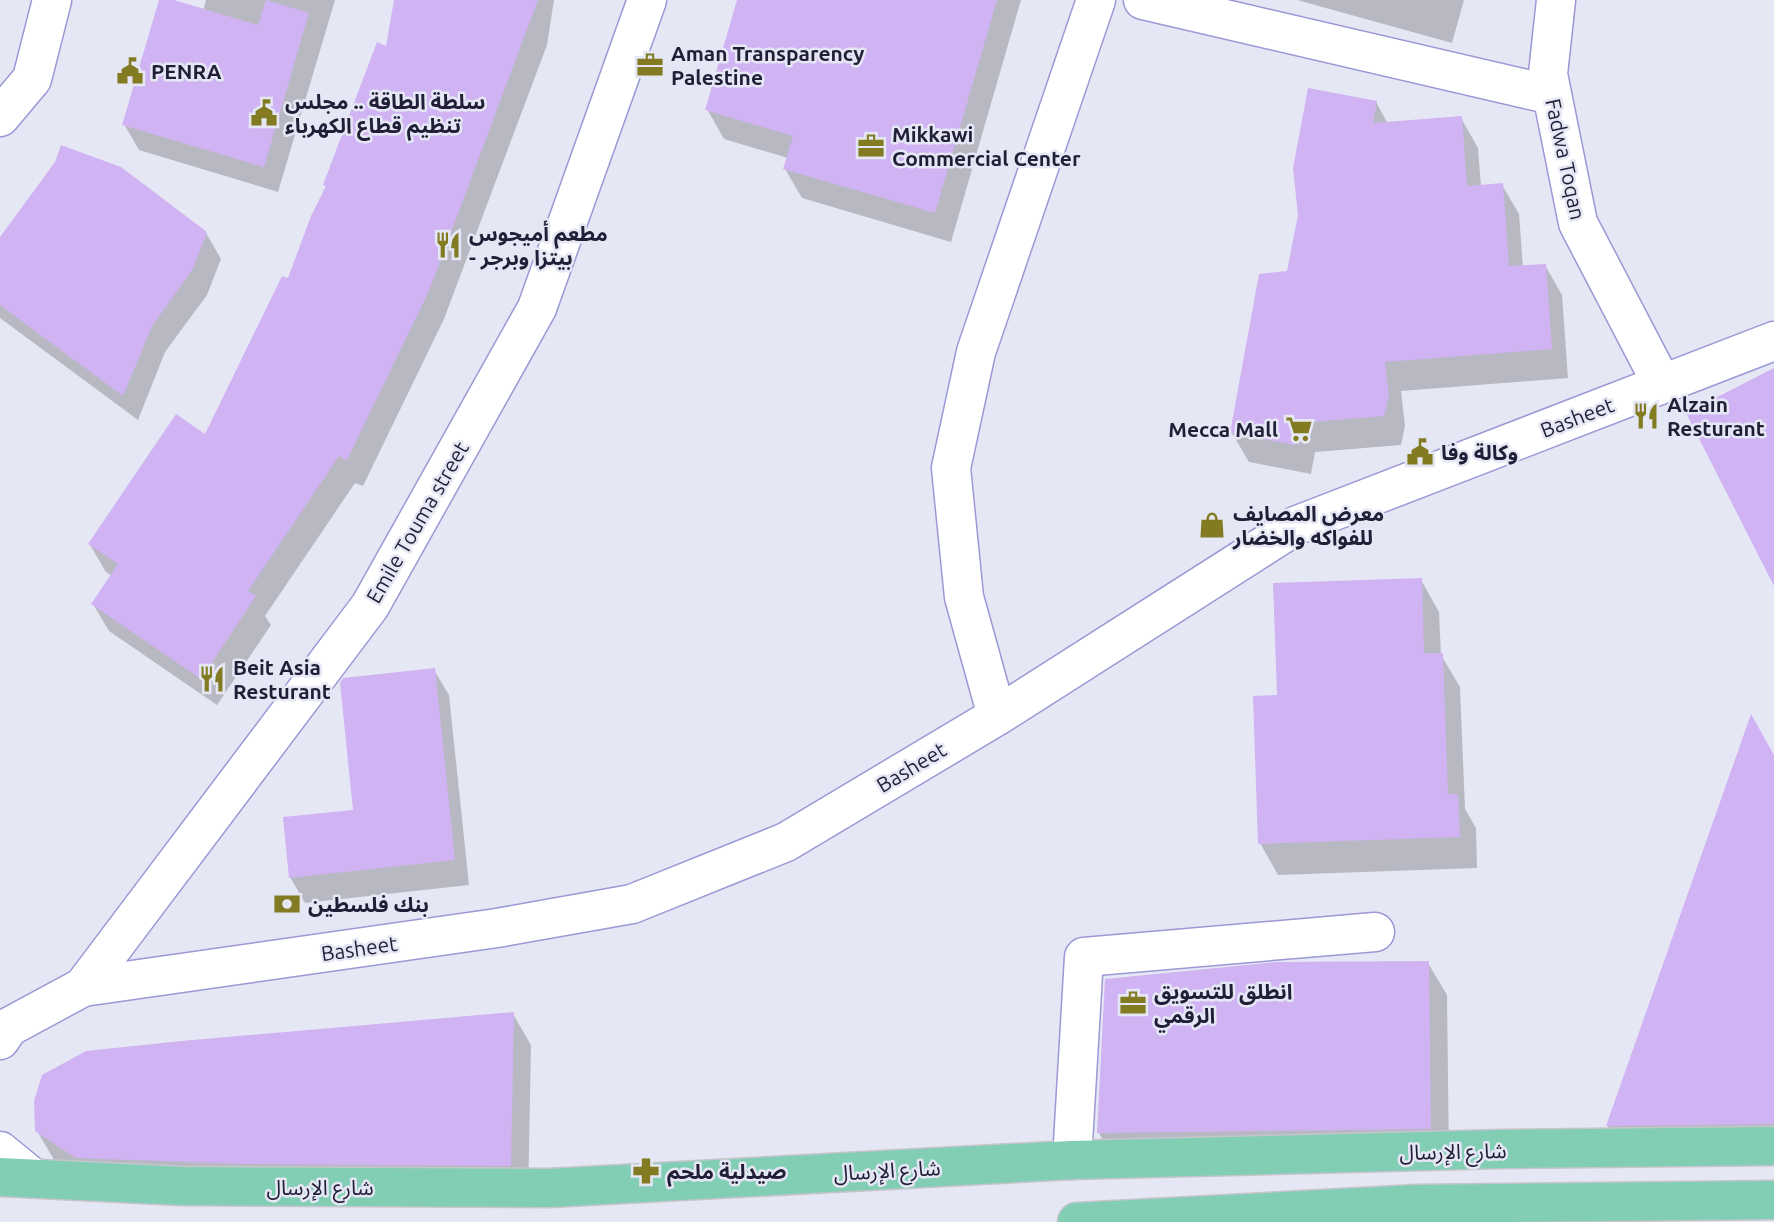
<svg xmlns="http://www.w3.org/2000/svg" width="1774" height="1222" viewBox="0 0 1774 1222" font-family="Ubuntu,'Noto Sans Arabic',sans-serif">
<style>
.shadow{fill:#0003}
.building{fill:#d0b3f3}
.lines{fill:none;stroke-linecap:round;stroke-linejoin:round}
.minor-casing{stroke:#9a98d5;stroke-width:41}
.major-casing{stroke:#c5c5cb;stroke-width:41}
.minor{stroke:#fff;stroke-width:38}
.major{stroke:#81ceb4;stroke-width:38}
.labels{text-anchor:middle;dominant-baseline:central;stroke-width:5;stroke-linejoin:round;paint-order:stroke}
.poi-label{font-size:21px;font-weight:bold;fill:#201f37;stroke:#e6e7f4;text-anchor:start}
.street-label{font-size:21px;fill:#201f37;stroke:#e6e7f4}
</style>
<rect width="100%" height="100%" fill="#e6e7f4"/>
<path class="shadow" d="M161,0L203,11L206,0H335L278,192L139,150L124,124Z
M396,0H554L547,45L444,319L363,486L355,483L265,616L271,625L217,705L109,631L93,604L112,576L106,572L90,545L205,436L289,280L327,188L325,185L388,48Z
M739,0H1021L951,242L802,198L785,169L788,158L724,139L707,109Z
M1297,0H1464L1452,43Z
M1376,102L1388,124L1461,118L1478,148L1481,186L1502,185L1519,214L1523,267L1545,265L1562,295L1568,378L1401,391L1405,426L1401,445L1315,452L1311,474L1249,462L1232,433L1289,273Z
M206,233L221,259L207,295L165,352L138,420L0,318V240Z
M1421,580L1439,612L1441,655L1460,687L1465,809L1476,828L1477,868L1278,875L1260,843L1279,697Z
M434,670L449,695L469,885L305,903L290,877L354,812Z
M1774,758V1156L1626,1158L1608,1126Z
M1428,963L1447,995L1449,1161L1117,1165L1099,1133Z
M513,1014L531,1045L528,1197L56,1163L37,1131Z"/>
<path class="building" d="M159,0H174L258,25L266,0L309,13L264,167L122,125Z
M394,0H538L429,291L347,460L339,456L248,591L256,596L201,679L91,604L118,564L88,544L176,414L205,434L282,276L288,278L311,216L326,186L323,185L377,42L386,46Z
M737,0H997L935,213L783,169L793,136L705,110Z
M1308,88L1377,101L1373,123L1462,116L1467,186L1503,183L1509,266L1546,264L1552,349L1385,362L1389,395L1384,416L1299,423L1295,445L1230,433L1259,274L1287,271L1298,215L1293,168Z
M61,145L121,167L207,232L193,269L152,326L123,396L0,305V237L55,162Z
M1774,368V586L1686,413Z
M1422,578L1424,653H1443L1448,794H1458L1460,837L1258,844L1253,696L1277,695L1273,583Z
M435,668L455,860L289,878L283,817L353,810L340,683L343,678Z
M1751,714L1774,755V1124L1606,1126Z
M1429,961L1431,1129L1097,1133L1105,979L1276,962Z
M514,1012L511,1166L244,1164L76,1158L35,1131L34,1101L42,1075L86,1051L181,1041Z"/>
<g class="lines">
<g class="minor-casing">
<path id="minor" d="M1143,0L1552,95
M1556,0L1548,74L1578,223L1662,384
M0,117L32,79L52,0
M997,716L964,597L951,468L976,352L1096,0
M83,987L370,606L537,308L647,0
M0,1040L9,1027L83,987L497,928L632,904L786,842L997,716L1295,526L1774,341
M0,1151L33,1178
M1072,1160L1084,957L1375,932"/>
</g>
<g class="major-casing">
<path id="major" d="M0,1177L182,1186L549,1188L1072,1160L1503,1149L1774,1146
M1077,1222L1417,1204L1774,1200"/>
</g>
<use href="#minor" class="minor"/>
<use href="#major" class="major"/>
</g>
<defs>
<g id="office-bare" transform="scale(2.1)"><path d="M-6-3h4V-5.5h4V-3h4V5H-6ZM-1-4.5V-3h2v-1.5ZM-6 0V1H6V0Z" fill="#827b22" stroke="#e6e7f4" stroke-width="2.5" paint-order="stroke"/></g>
<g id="civic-bare" transform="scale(2.1)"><path d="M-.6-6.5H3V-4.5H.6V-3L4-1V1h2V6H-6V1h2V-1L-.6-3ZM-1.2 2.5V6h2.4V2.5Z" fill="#827b22" stroke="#e6e7f4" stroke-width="2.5" paint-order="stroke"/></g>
<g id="restaurant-bare" transform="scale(2.1)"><path d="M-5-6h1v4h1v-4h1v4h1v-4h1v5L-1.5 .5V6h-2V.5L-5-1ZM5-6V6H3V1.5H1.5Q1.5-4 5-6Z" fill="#827b22" stroke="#e6e7f4" stroke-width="2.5" paint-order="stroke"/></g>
<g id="supermarket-bare" transform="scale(2.1)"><path d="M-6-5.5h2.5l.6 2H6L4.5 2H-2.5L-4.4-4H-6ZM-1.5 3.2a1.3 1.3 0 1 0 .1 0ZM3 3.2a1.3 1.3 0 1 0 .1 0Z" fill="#827b22" stroke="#e6e7f4" stroke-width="2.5" paint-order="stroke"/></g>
<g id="shop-bare" transform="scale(2.1)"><path d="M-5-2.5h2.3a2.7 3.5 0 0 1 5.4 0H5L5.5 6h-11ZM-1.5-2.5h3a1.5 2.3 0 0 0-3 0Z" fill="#827b22" stroke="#e6e7f4" stroke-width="2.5" paint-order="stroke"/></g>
<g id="bank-bare" transform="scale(2.1)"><path d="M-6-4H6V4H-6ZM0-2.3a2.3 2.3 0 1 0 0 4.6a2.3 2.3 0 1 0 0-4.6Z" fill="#827b22" stroke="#e6e7f4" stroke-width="2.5" paint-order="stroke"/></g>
<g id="pharmacy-bare" transform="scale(2.1)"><path d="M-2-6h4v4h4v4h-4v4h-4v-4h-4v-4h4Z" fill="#827b22" stroke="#e6e7f4" stroke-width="2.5" paint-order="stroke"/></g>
</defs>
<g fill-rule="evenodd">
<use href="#office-bare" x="650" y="65"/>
<use href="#civic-bare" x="130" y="71"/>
<use href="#civic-bare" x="264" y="113"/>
<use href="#office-bare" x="871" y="146"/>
<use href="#restaurant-bare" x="448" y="245"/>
<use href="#restaurant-bare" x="1646" y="416"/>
<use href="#supermarket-bare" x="1299" y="429"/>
<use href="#civic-bare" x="1420" y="452"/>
<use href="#shop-bare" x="1212" y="525"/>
<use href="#restaurant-bare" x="212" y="679"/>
<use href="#bank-bare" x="287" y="904"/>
<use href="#office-bare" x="1133" y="1003"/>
<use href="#pharmacy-bare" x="646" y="1171"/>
</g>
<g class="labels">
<g class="poi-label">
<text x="671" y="53">Aman Transparency<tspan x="671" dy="24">Palestine</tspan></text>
<text x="151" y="71">PENRA</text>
<text x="285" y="101">سلطة الطاقة .. مجلس<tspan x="285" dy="24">تنظيم قطاع الكهرباء</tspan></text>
<text x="892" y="134">Mikkawi<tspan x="892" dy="24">Commercial Center</tspan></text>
<text x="469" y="233">مطعم أميجوس<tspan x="469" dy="24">- بيتزا وبرجر</tspan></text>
<text x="1667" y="404">Alzain<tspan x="1667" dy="24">Resturant</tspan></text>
<text x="1278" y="429" text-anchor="end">Mecca Mall</text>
<text x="1441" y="452">وكالة وفا</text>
<text x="1233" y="513">معرض المصايف<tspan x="1233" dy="24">للفواكه والخضار</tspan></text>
<text x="233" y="667">Beit Asia<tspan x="233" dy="24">Resturant</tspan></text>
<text x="308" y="904">بنك فلسطين</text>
<text x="1154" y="991">انطلق للتسويق<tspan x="1154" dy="24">الرقمي</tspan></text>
<text x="667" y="1171">صيدلية ملحم</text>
</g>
<g class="street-label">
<text transform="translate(1566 159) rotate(78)">Fadwa Toqan</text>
<text transform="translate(1577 417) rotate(-21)">Basheet</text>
<text transform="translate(417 522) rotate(-60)">Emile Touma street</text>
<text transform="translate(911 767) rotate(-31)">Basheet</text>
<text transform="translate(359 948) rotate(-8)">Basheet</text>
<text transform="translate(1453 1151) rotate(-1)">شارع الإرسال</text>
<text transform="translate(887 1170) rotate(-3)">شارع الإرسال</text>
<text x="320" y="1187">شارع الإرسال</text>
</g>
</g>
</svg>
